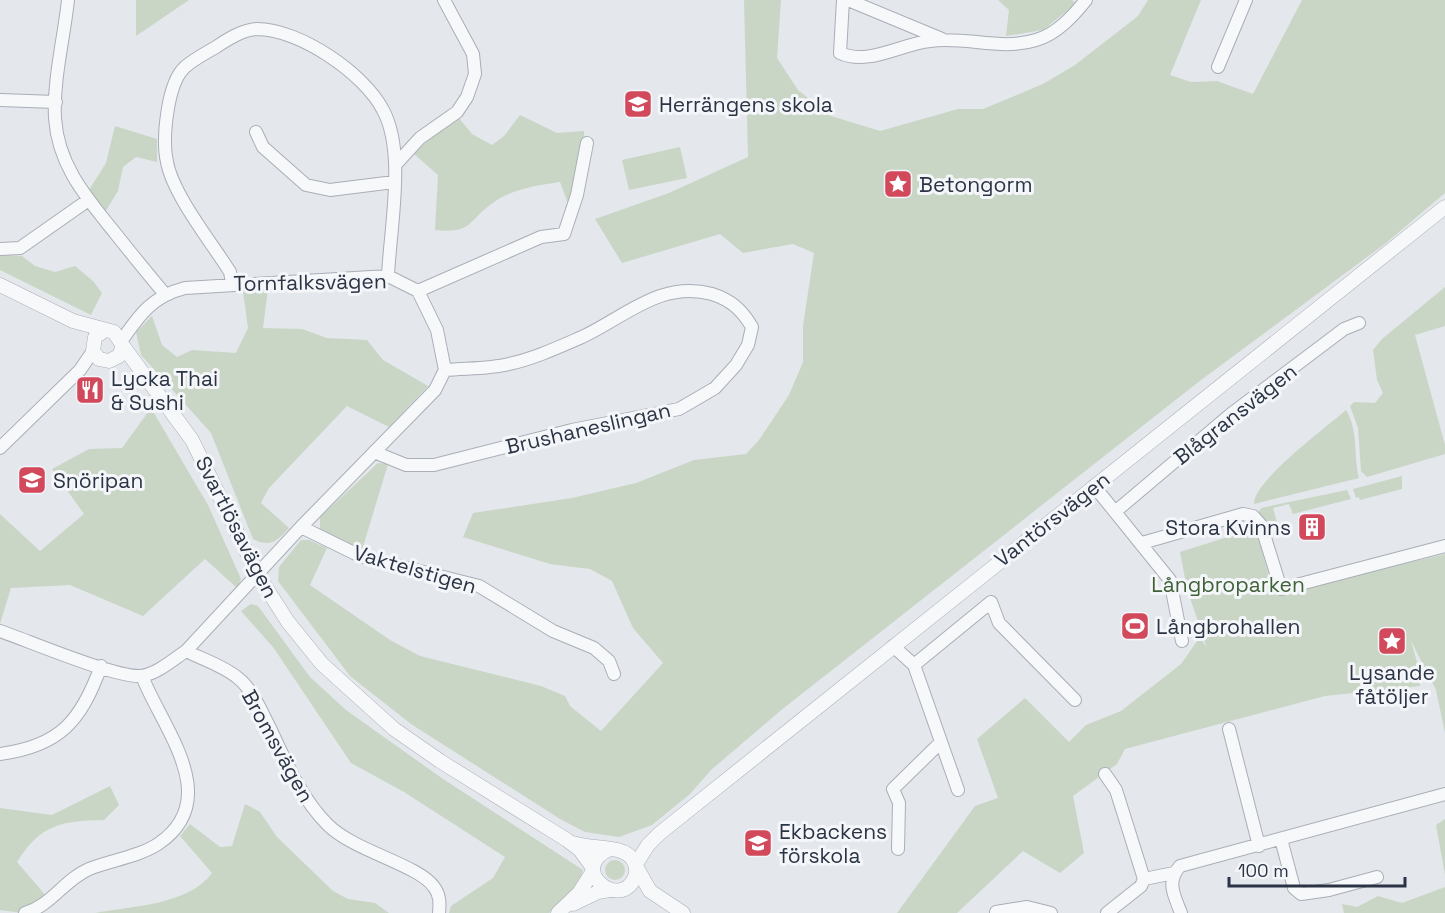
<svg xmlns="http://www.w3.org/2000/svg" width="1445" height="913" viewBox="0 0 1445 913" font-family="'Space Grotesk',sans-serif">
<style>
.green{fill:#c9d6c5}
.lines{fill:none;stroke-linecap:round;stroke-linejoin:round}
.minor-casing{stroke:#a9aeb7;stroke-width:14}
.tertiary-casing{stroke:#a9aeb7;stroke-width:15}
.minor{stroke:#f7f8fa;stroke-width:12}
.tertiary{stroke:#f7f8fa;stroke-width:14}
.labels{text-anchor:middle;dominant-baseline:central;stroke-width:6;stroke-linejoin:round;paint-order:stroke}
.poi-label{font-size:21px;fill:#2b3445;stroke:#f4f6f9;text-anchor:start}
.street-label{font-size:21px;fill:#2b3445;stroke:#f4f6f9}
.park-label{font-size:21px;fill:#3f6138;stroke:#f4f6f9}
</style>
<rect width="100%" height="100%" fill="#e4e7ec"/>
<path class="green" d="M136,0H189L136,36Z
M744,0H781L777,58L798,90L831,116L880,131L958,109H983L1043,84L1075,65L1138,16L1148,0H1201L1170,75L1191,82L1217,81L1253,94L1302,0H1445V193L1386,243L1201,380L780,711L711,770L690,794L652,825L619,837L585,832L560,819L411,724L350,676L278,581L279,567L301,540H309L327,548L310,585L390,640L420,656L541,686L565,696L570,706L601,731L663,663L633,628L612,581L590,569L550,564L463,537L473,513L572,498L636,483L694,460L746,454L759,440L789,395L803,362V326L814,253L793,244L743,253L720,234L622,263L595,219L669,193L748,157Z
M998,0H1072L1076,4L1043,30L1006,36L1009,10Z
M520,115L557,133L584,131V151L569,206L560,182C538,185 513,189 494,202C467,221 473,234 435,230L438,175L414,154L437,132L459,118L472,134L492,145L504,136Z
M115,126L157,139V162L136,157L123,167L118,191L105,212L89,190L106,163Z
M680,147L687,178L629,190L622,160Z
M0,255L22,256L35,266L55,272L75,266L93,281L102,293L91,315L0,270Z
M1445,287V326L1415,335L1445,445V454L1367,477L1361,471L1358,428L1350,406L1354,402L1375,403L1383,393L1377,380L1373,350L1382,339Z
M268,289L263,328L302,329L327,338L367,340L383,360L428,386L389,427L347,406L269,488L261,503L289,528C277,541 270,548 253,539L211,433L141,355L136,332L152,316L162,345L177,357L192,350L236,353L248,328L243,291Z
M151,408L208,505L241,579L237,588L205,559L143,616L70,585L11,588L0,624V514L40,551L84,514L52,469L89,449L122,448Z
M1346,410C1359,431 1353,455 1359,478L1254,504C1252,482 1328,426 1346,410Z
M378,463L388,464L362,550L320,531V517Z
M1402,476V489L1360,500L1359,497L1356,498L1353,489Z
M1347,490L1351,499L1293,514L1289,504L1273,508L1281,537L1270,536L1258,513L1261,508Z
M1256,528L1272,588L1278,594L1445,554V733L1436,690L1411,641L1419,669L1420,686L1325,696L1125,749L1117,764L1073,796L1084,853L1060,873L1023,851L957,913H897L975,806L998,798L977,739L1025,698L1069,742L1086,725L1121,711L1181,664L1200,637L1207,648L1187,589L1180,552Z
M251,604L258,606L310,677L346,710L443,779L583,870L578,887L549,913H449L451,906L493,878L505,857L404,792L351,763L273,647L241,611Z
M110,786L119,805L104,820C61,821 41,824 17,862L47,897L22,913L0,910V808L52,815Z
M245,804L260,812L277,837L333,891L348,899L375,903L389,913H95C132,906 189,905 212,873L180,836L190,824L220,847L232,846Z
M1445,819V875L1436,825Z
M605 870a10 10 0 1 1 20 0a10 10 0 1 1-20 0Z
M1445,887V913H1344L1342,904L1357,907L1378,896L1402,903Z"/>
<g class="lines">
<g class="minor-casing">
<path id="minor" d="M68,0C64,38 53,80 55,118C58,166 87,198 115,233C131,253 147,273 164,293
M843,0L840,53C868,66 901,44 930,41C966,36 1001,51 1036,40C1057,34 1073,16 1086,0
M848,0L942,39
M1218,67L1246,0
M0,100L56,102
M256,132L263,147L306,185L330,190L394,182
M397,163L420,138L457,112L467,97L475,74L473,54L444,0
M0,249L20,248L87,201
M232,283L230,272C212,243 173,195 167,162C162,140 167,83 185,67C194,59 206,53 216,47C228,39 242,30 257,29C299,29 364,73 383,110C406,152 390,228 388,276
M418,291L541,237L564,234L577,195L587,143
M0,448L80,370L93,351
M374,452L406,465H434L572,430L679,409L715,388L736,365L748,345L752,327C742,310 731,300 712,294C661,280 625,317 582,337C559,347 533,359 509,364C489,369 466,368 445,370
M1094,486L1170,580L1182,641
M1116,511L1231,414L1344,329L1359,323
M301,527L360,556L479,586L553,631L594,648L609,661L614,674
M1142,543L1243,514L1253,516L1261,525L1281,589L1445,546
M0,631C29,641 116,678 141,676C157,674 174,659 186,651L301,527L435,390L445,370L437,330L418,291L388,276L185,288C153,296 140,314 122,340
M893,646L914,665L958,790
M186,651C202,659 224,666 238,678C253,690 261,711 270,728C286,762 301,798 328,825C354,851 419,865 434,887C440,895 440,903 439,913
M914,665L991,602L999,623L1075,700
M1229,729L1259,846
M0,754C60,746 81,721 101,666
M1105,774L1116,790L1144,879L1141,886L1107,913
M1281,839L1294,888L1301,894L1329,890L1377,877
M898,849L899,803L893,789L941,742
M1144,879L1174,873
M996,912L1027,907L1051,913
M25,913C52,905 64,880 89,869C111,860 138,857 158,844C225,799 162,728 142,676
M1181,913C1174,895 1166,882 1180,866L1445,794"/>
</g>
<g class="tertiary-casing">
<path id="tertiary" d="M0,285L73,321L114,332L123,346L119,356L109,361L99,359L93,351L95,337L104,331
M123,346L192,440L258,575L288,622L322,664L394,729L440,761L567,840L580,850L593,868
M573,843C592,850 623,844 633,860C637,866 637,871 635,877C620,913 566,868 610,849
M636,864L648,845L660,833L1445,207
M637,868L650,891L683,913
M573,904L598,892L609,890
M558,913L579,893L593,871"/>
</g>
<use href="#minor" class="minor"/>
<use href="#tertiary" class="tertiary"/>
</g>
<defs>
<g id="school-square" transform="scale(1.5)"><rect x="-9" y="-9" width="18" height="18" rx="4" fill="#d1495b" stroke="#f4f6f9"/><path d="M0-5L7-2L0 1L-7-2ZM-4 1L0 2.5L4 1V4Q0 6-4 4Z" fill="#fff"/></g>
<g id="sight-square" transform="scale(1.5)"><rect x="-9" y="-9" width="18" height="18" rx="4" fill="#d1495b" stroke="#f4f6f9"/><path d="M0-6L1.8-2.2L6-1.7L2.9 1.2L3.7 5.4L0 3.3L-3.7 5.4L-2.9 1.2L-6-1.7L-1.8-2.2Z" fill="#fff"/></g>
<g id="restaurant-square" transform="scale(1.5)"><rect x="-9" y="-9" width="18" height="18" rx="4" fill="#d1495b" stroke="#f4f6f9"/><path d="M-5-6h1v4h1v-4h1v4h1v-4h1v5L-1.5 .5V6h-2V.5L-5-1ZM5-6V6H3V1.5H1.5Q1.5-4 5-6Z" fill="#fff"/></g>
<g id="building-square" transform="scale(1.5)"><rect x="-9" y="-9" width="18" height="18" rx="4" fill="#d1495b" stroke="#f4f6f9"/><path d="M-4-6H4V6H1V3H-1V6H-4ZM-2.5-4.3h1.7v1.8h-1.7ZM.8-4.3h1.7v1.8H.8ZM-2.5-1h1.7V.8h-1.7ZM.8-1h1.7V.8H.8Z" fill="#fff"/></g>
<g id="stadium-square" transform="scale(1.5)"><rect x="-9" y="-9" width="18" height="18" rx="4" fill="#d1495b" stroke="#f4f6f9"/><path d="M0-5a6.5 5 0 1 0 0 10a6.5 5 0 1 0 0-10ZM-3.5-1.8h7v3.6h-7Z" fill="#fff"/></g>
</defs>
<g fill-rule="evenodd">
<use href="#school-square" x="638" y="104"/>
<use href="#sight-square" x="898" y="184"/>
<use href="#restaurant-square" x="90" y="390"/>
<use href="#school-square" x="32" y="480"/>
<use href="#building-square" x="1312" y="527"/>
<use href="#stadium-square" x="1135" y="626"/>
<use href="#sight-square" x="1392" y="641"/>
<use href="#school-square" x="758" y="843"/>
</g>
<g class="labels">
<g class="poi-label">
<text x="659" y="104">Herrängens skola</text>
<text x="919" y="184">Betongorm</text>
<text x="111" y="378">Lycka Thai<tspan x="111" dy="24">&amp; Sushi</tspan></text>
<text x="53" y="480">Snöripan</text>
<text x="1291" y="527" text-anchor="end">Stora Kvinns</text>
<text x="1156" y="626">Långbrohallen</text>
<text x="1392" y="672" text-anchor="middle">Lysande<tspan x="1392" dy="24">fåtöljer</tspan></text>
<text x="779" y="831">Ekbackens<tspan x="779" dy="24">förskola</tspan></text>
</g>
<g class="street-label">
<text transform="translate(310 282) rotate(-1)">Tornfalksvägen</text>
<text transform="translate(1235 414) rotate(-38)">Blågransvägen</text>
<text transform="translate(588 428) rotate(-13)">Brushaneslingan</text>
<text transform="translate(1052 519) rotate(-38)">Vantörsvägen</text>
<text transform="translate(237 527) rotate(63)">Svartlösavägen</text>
<text transform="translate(415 569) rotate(16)">Vaktelstigen</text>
<text transform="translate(278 746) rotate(61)">Bromsvägen</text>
</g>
<g class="park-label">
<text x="1228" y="584">Långbroparken</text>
</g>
</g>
<path d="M1229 877v9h176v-9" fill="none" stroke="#2b3445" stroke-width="3"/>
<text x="1238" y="877" font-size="18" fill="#2b3445" stroke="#f4f6f9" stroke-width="4.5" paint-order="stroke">100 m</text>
</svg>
